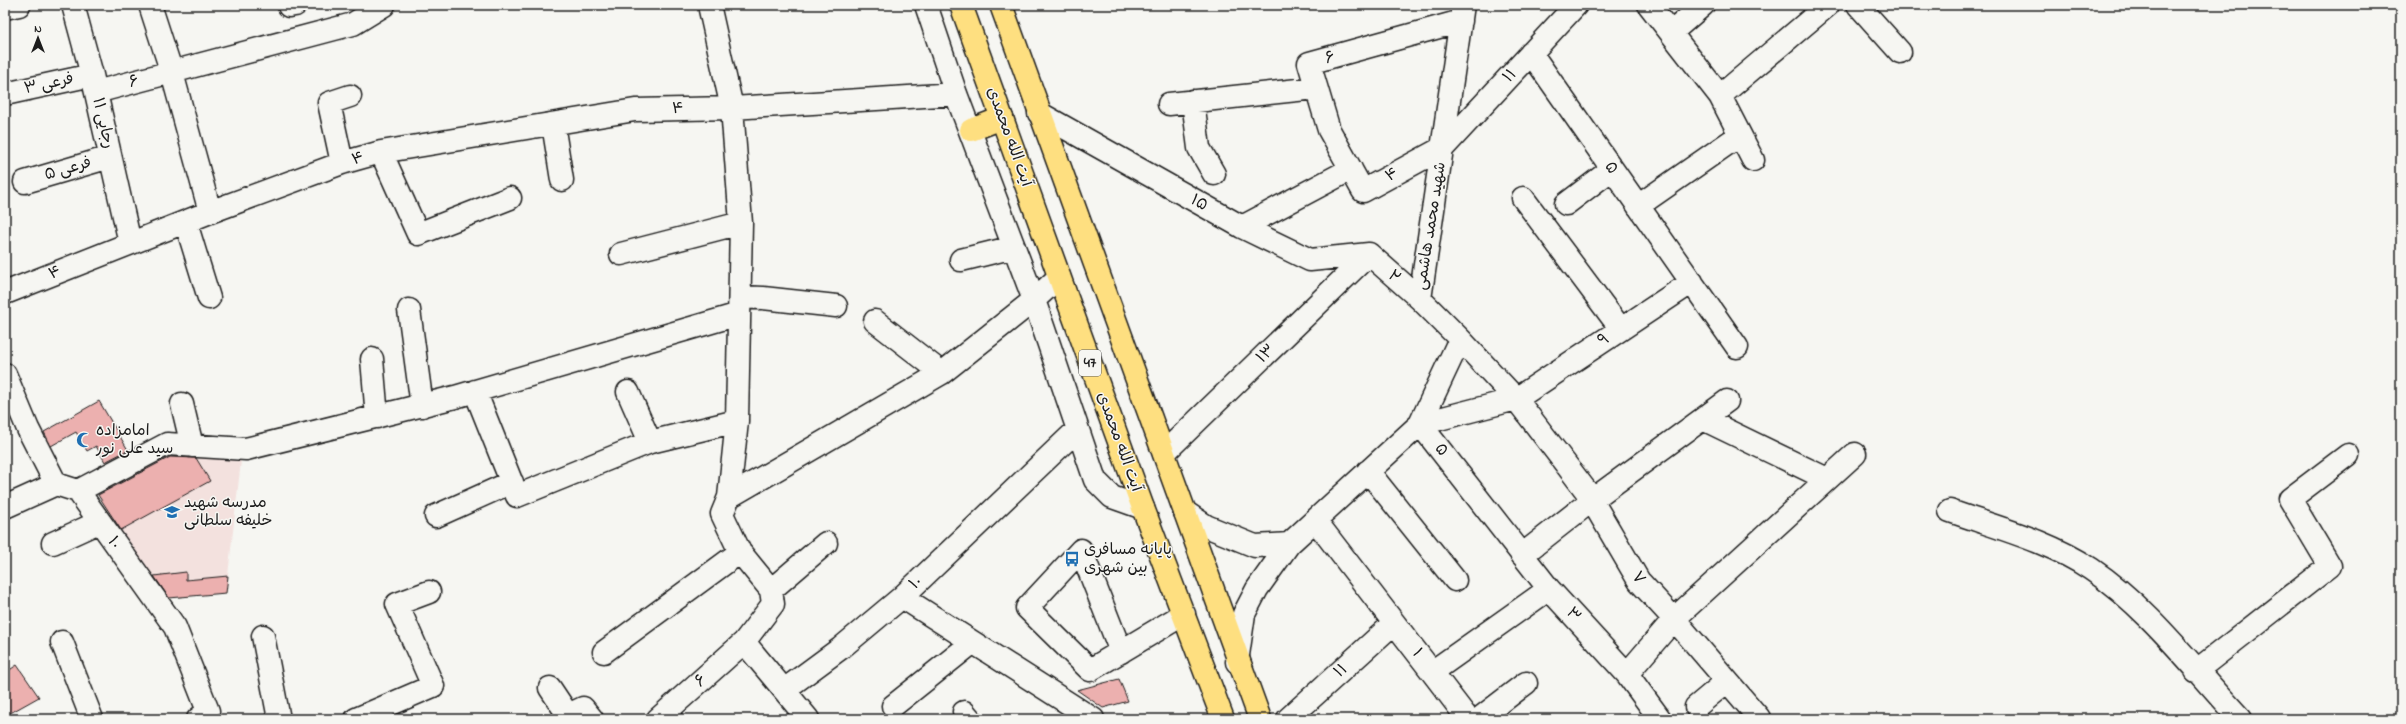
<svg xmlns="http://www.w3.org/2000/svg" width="2406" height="724" viewBox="0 0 2406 724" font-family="'Indie Flower','Playpen Sans Arabic',sans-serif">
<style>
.built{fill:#f3e1de}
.building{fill:#ecb0af;stroke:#1c1c1c}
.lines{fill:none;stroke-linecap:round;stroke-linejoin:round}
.minor-casing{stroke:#1c1c1c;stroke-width:25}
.major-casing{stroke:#1c1c1c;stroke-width:25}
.highway-casing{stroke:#1c1c1c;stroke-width:25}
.minor{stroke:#f6f6f2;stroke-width:22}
.major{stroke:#fedf80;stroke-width:22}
.highway{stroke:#fedf80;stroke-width:22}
.labels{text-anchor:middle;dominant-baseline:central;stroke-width:3;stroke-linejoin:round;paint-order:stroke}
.shield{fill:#f6f6f2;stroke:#5d5d5c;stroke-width:1}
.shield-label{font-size:15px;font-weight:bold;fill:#1c1c1c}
.street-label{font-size:16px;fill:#1c1c1c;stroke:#f6f6f2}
.poi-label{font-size:16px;fill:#1c1c1c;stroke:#f6f6f2;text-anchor:start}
</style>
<rect width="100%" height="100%" fill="#f6f6f2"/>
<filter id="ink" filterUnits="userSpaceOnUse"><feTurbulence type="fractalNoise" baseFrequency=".025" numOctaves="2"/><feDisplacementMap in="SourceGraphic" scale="8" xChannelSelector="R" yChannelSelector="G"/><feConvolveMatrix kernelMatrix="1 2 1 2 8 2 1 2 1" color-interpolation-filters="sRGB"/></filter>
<g filter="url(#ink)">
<path class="built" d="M169,452L241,461L226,593L161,598L97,493Z"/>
<path class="building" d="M99,401L128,450L105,462L96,446L87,451L76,432L51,446L44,432Z
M170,457L196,458L210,481L121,530L98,495Z
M186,572V580L228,576L226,593L169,598L154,576Z
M17,665L39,697L5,716V673Z
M1119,679L1128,701L1103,708L1077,690Z"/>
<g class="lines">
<g class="minor-casing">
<path id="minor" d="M73,5L92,75L130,243
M150,5L172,73L210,212
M926,5L956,94L1034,300L1095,480L1112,497L1143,508
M1649,5L1720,96L1753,160
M1858,5L1900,52
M289,6L295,5
M5,8L19,5
M1461,21L1309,63L1329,130L1363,191L1444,147L1576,5
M1672,32L1703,5
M1531,53L1737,347
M96,92L353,24L384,5
M5,94L92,75
M1720,96L1828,5
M1193,101L1199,148L1214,174
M1169,104L1316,88
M1039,113L1242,227L1310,260L1369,254
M553,124L562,180
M381,152L418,234L510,198
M342,163L329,103L350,96
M25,182L110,157
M1523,198L1621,329
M1566,204L1612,169
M1638,206L1740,135
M186,223L209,298
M1242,227L1351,169
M621,254L741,223
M1369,254L1420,299
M961,260L1014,247
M5,293L210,212L342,163L381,152L635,110L732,108L956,94
M741,297L763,298L836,306
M409,310L422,406
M875,321L942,373
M1460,339L1516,399L1587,492L1639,581L1674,619L1855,454
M372,359L377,417
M5,374L28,429L56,484L78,491L175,627L208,711L198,719
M475,391L517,496L650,442L737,421
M628,392L650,442
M182,404L192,446
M1703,419L1827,479
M1420,424L1549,589L1627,674L1660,719
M1420,424L1516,399L1692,282
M1077,430L902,597L1093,719
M1164,453L1369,254
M1368,471L1455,580
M78,491L167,444L246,449L455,397L739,314
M729,497L942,373L1034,300L1059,277
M5,507L56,484
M1950,511C1998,528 2049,541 2091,569C2148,607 2194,669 2241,719
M1185,512L1206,526L1255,546L1289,544
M436,516L512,482
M1315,520L1432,672L1549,589
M53,543L99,522
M1522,555L1592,500L1727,401
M771,590L826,543
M263,636L279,719
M62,642L92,719
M744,642L808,719
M604,652L740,552
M1121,652L1081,550L1027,608L1090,670L1184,614
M1237,662L1244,614L1257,589L1289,544L1420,424L1460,339L1420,299L1463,5
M2196,671L2330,566L2290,499L2348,455
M1432,672L1468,719
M1627,674L1674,619L1759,718
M550,688L568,715L583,708L592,719
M784,690L841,648L902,597
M893,706L972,643
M1696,707L1727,681
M964,712L970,719
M356,719L433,686L397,604L429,592
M658,719L744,642L773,604L771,590L740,552L722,514L729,497L737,421L741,223L732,108L709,5
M1288,719L1394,623
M1479,719L1526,683"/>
</g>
<g class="major-casing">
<path id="major" d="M971,130L1002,118"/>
</g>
<g class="highway-casing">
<path id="highway" d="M961,5L1143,508L1223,719
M1001,5L1260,719"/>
</g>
<use href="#minor" class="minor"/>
<use href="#major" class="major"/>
<use href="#highway" class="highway"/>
</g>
</g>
<defs>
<g id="mosque-bare" transform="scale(1.2)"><path d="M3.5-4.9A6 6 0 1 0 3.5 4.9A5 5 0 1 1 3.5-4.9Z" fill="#1f6fb2" stroke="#f6f6f2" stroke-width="2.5" paint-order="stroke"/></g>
<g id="school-bare" transform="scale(1.2)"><path d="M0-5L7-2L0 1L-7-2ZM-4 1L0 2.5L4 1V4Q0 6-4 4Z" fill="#1f6fb2" stroke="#f6f6f2" stroke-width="2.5" paint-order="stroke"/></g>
<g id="bus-bare" transform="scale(1.2)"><path d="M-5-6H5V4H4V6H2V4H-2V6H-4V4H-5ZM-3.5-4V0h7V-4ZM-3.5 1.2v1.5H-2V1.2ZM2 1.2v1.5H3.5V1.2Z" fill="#1f6fb2" stroke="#f6f6f2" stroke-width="2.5" paint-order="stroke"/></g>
</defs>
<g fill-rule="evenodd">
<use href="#mosque-bare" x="84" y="440"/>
<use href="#school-bare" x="172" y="512"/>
<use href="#bus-bare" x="1072" y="559"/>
</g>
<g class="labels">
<rect class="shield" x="1079" y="350" width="22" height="26" rx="3"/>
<g class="shield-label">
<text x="1090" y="363">47</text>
</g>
<g class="street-label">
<text transform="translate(1330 58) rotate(-16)">۶</text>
<text transform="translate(1510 76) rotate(-47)">۱۱</text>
<text transform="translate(134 82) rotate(-15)">۶</text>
<text transform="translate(49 84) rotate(-12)">فرعی ۳</text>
<text transform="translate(678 109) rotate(-1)">۴</text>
<text transform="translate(103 123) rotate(77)">رجایی ۱۱</text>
<text transform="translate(1009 137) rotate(70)">آیت الله محمدی</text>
<text transform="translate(358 159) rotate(-17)">۴</text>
<text transform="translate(1611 168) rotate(55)">۵</text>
<text transform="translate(68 169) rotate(-16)">فرعی ۵</text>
<text transform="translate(1392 175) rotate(-29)">۴</text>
<text transform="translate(1199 203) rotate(29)">۱۵</text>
<text transform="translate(1431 226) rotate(-81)">شهید محمد هاشمی</text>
<text transform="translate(55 273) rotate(-22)">۴</text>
<text transform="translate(1394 277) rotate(41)">۲</text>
<text transform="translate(1604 340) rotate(-34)">۹</text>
<text transform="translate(1266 354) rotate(-44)">۱۳</text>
<text transform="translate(1119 442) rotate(70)">آیت الله محمدی</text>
<text transform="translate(1441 450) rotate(52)">۵</text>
<text transform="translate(114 543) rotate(55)">۱۰</text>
<text transform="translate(1638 578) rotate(55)">۷</text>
<text transform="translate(916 583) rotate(-44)">۱۰</text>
<text transform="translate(1573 615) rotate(48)">۳</text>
<text transform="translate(1417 653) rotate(53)">۱</text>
<text transform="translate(1341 671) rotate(-42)">۱۱</text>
<text transform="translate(701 681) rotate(-42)">۶</text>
</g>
<g class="poi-label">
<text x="96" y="431">امامزاده<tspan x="96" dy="18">سید علی نور</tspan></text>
<text x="184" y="503">مدرسه شهید<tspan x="184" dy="18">خلیفه سلطانی</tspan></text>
<text x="1084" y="550">پایانه مسافری<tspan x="1084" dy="18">بین شهری</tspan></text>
</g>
</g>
<rect width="2406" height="724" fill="none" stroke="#f6f6f2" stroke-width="20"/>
<rect x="10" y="10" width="2386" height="704" fill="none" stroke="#1c1c1c" stroke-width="1.5" filter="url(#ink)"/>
<g transform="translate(38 38)" stroke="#f6f6f2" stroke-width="3" paint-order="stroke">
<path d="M0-3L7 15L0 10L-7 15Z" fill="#1c1c1c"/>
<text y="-6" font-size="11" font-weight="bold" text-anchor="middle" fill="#1c1c1c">N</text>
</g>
</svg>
